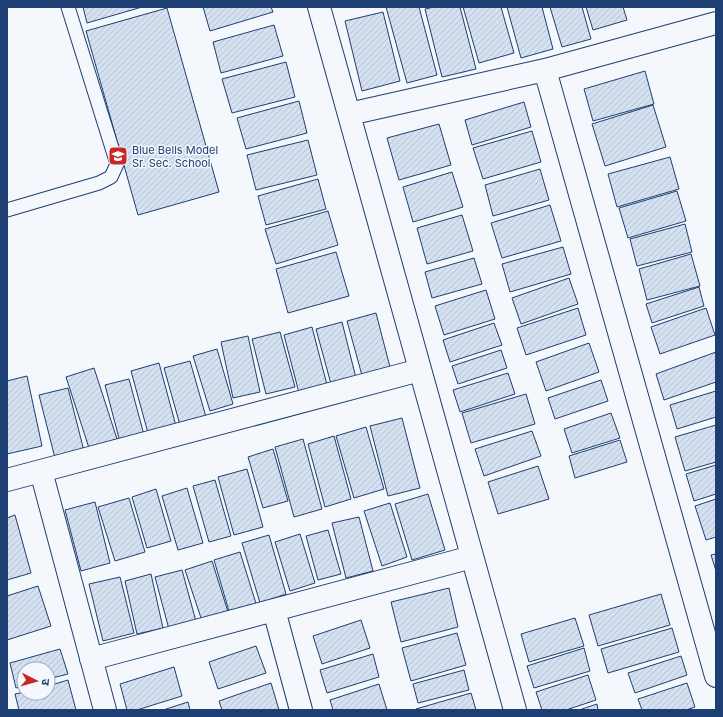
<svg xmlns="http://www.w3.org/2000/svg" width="723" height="717" viewBox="0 0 723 717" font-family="Inter,'Noto Sans Devanagari',sans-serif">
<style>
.building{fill:url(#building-hatch);stroke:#1d3f73}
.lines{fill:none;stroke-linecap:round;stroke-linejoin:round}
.service-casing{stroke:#1d3f73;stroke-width:15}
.minor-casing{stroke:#1d3f73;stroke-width:24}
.service{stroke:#f4f7fb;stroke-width:13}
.minor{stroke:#f4f7fb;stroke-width:22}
.labels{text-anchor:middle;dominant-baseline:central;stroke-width:3;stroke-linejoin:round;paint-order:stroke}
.poi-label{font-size:11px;fill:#1d3f73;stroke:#f4f7fb;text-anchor:start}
</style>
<defs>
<pattern id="building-hatch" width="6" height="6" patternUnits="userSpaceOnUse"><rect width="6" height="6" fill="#d5e0f0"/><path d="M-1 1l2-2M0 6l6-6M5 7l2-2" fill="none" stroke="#b6c1d1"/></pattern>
</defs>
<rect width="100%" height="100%" fill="#f4f7fb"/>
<path class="building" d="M83,7H142L87,23Z
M203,7H271L273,12L210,31Z
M386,7H419L437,75L407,83Z
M434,7H460L476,69L442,77L425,9Z
M463,7H501L514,53L479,63Z
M507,7H542L553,49L521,58Z
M550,7H582L591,39L562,47Z
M586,7H623L627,20L593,30Z
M167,8L219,192L138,215L86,31Z
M383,12L400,81L362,91L345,21Z
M274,25L283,56L221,73L213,42Z
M286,62L295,97L232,113L222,79Z
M645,71L654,104L593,121L584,89Z
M299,101L307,133L246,149L237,118Z
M524,102L531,127L472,145L465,120Z
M653,105L666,147L605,166L592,124Z
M439,124L451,165L399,180L387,138Z
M532,131L541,162L483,179L473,148Z
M308,140L317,175L256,190L247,155Z
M670,157L679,189L617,207L608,174Z
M540,169L549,200L493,216L485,185Z
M452,172L463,207L413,222L403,187Z
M318,179L326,209L266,225L258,196Z
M677,191L686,221L628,238L619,208Z
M550,205L561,241L502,258L491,223Z
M328,211L338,245L276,264L265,229Z
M462,215L473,251L427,264L417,228Z
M685,224L692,252L637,266L630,239Z
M563,247L571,274L510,292L502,264Z
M336,252L349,296L288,313L276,269Z
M691,254L700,286L647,300L639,269Z
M474,258L482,284L432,298L425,272Z
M569,278L578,304L521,324L512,298Z
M699,287L704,306L652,323L646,304Z
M486,290L495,319L444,335L435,306Z
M578,308L586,335L526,355L517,328Z
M706,308L715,335L660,354L651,327Z
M376,313L391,371L363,379L347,321Z
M342,322L356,378L331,384L316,329Z
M494,323L502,345L450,362L443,340Z
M312,327L327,385L299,393L284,335Z
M280,332L295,387L266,394L252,339Z
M248,336L260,392L233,398L221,342Z
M589,343L599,372L546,391L536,362Z
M217,349L233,404L210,411L193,356Z
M501,350L507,368L458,384L452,366Z
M716,352V382L664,400L656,374Z
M190,361L206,417L180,425L164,368Z
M159,363L176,426L148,433L131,371Z
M94,368L117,439L89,448L66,377Z
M508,373L515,394L460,412L453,390Z
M27,376L42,446L7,454V381Z
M129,379L144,435L120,442L105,385Z
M601,380L608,401L555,419L548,398Z
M68,388L84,451L55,458L39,395Z
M716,391V417L677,429L670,405Z
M526,394L535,424L471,443L462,413Z
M611,413L620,438L572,453L564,429Z
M402,418L420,488L388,496L370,426Z
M716,425V462L685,471L675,437Z
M366,427L384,489L354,498L336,436Z
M532,431L541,456L484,476L475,449Z
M334,436L351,499L325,507L308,444Z
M303,439L322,509L294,517L275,447Z
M620,440L627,462L575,478L569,456Z
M273,449L288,501L263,508L248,457Z
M716,465V494L694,501L686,474Z
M538,466L549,499L498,514L488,482Z
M247,469L263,527L234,535L218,477Z
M215,480L231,536L209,542L193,486Z
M187,488L203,543L178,550L162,496Z
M156,489L171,541L147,548L132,497Z
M428,494L445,550L412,560L395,504Z
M129,498L145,552L115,561L98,507Z
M716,499V537L706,540L695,506Z
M95,502L110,563L81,571L65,510Z
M390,503L407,557L382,566L364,511Z
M15,515L31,573L7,580V518Z
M359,517L373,571L346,578L332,523Z
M328,530L341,574L318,580L306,536Z
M300,534L315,583L290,591L275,542Z
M269,535L286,594L260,603L242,543Z
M240,552L258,610L231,618L214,560Z
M716,554V571L711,555Z
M212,561L229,615L203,624L185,570Z
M182,570L197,625L170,633L155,577Z
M151,574L163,628L137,634L125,581Z
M120,577L134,633L103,641L89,584Z
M38,586L51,626L7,640V596Z
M449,588L458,627L401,642L391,602Z
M661,594L670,625L598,646L589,615Z
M575,618L584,646L529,662L521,634Z
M361,620L370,648L322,664L313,636Z
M672,628L679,652L608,673L601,649Z
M457,633L466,665L411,681L402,648Z
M256,646L266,673L218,689L209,662Z
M584,648L590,671L534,688L527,666Z
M60,649L68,674L48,679V669H24V686L16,688L10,663Z
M373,654L379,677L327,693L320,670Z
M681,656L687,675L635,693L628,673Z
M174,667L182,696L137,710H127L120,684Z
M464,670L469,690L418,703L413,684Z
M588,675L596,700L566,710H542L536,692Z
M68,680L76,710H19L15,694L24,692L48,693V686Z
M271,683L279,710H222L219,701Z
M687,683L695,707L686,710H642L638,699Z
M379,684L387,710H333L330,700Z
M471,693L476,710H417L416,709Z
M188,702L190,710H163Z
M597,704L598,710H579Z"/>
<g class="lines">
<g class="service-casing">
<path id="service" d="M7,210L99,183L111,177L117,164L68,7"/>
</g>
<g class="minor-casing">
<path id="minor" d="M319,7L515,710
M545,70L716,676
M349,114L545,70L716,23
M41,471L105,710
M7,480L420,370
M274,610L301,710
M91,659L472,557"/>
</g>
<use href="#service" class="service"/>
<use href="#minor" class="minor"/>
</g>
<defs>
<g id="school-square" transform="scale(1)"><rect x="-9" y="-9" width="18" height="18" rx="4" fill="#c62828" stroke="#f4f7fb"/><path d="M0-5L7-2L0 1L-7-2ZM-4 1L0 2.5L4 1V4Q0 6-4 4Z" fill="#fff"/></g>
</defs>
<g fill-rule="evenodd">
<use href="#school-square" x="118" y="156"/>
</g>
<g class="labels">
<g class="poi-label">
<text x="132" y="150">Blue Bells Model<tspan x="132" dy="13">Sr. Sec. School</tspan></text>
</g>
</g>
<rect width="723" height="717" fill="none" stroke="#1d3f73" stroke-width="16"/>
<g transform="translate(36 681) rotate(96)"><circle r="19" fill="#f4f7fb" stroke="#9eadc5"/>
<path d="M0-3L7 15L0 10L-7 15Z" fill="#c62828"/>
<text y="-6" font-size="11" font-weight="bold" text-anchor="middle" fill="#1d3f73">उ</text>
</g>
</svg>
